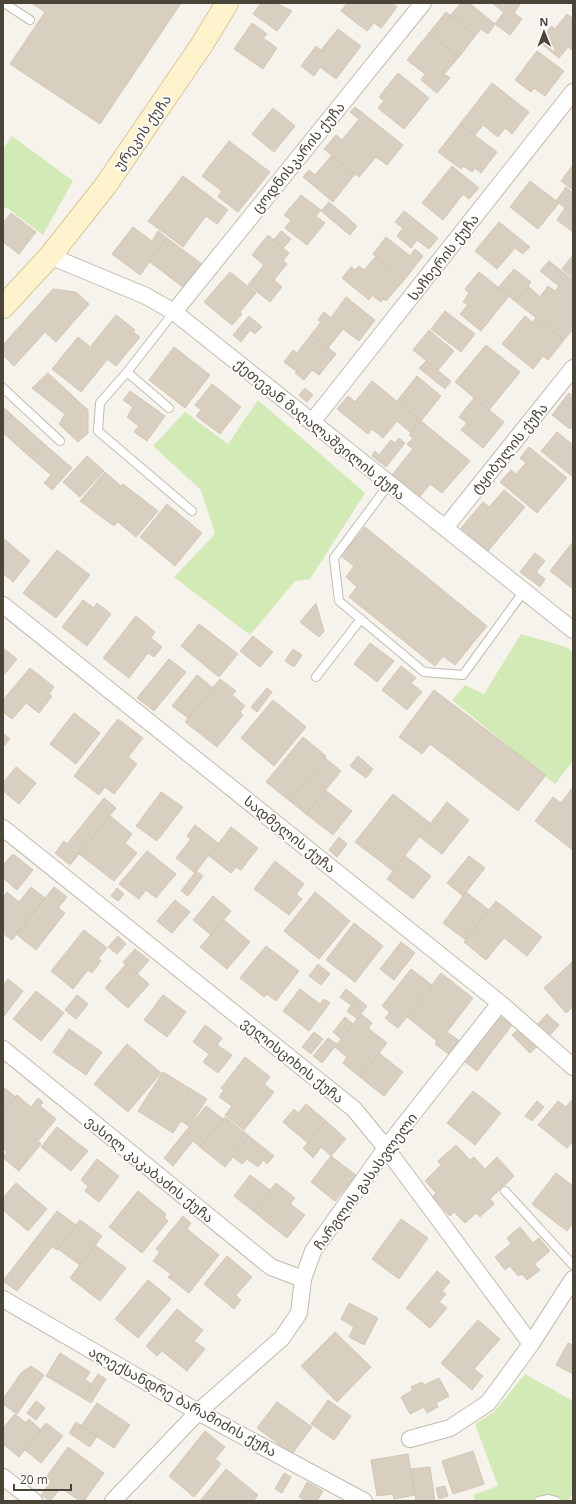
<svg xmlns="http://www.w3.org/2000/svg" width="576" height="1504" viewBox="0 0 576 1504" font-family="'Open Sans','Noto Sans Georgian',sans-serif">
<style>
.green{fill:#d2eab5}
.building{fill:#d8cfc1;stroke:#d3c7b4}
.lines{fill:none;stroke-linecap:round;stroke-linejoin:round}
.lane-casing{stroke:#c2bbae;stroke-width:10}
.street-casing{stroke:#c2bbae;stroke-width:18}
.secondary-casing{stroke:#d6c79b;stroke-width:24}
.lane{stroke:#fff;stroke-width:8}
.street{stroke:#fff;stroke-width:16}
.secondary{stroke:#fff3cd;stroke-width:22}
.labels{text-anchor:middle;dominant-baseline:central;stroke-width:3.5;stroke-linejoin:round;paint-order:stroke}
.street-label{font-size:14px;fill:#4b4439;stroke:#fff}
</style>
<rect width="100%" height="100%" fill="#f6f3ec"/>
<path class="green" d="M12,136L73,181L43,235L6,207L3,210V149Z
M258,400L365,493L310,579L295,581L250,635L174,577L215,534L201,490L153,446L185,412L228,444Z
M521,634L566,647L573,652V761L555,784L452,700L465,685L484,694Z
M525,1374L573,1401V1492L569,1501H475L473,1495L498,1486L475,1424L494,1412Z"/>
<path class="building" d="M31,3H181L100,124L10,64L45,12Z
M261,3H276L292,11L277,31L253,14Z
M347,3H392L397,7L381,28L374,23L367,31L341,11Z
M461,3H469L495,24L488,34L481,29L475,36L450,16Z
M492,3H521L514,13L522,19L510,35L495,24L504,12Z
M446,12L475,36L459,57L429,33Z
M567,14L573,19V51L568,47L559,58L539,42L551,26L555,29Z
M252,23L267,34L263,38L277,48L263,69L234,49Z
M338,29L361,46L336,79L320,67L314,76L301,66L316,46L321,50Z
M429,33L459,57L444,74L450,78L437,93L421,80L425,74L407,60Z
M537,51L564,71L545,96L534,88L531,92L515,80Z
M398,73L429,98L404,129L378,108L384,101L379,97Z
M492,83L529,112L512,134L505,128L498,137L483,125L475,135L460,124Z
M355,107L403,145L387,165L376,157L359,177L324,149L336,135L342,140L359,119L350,112Z
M273,108L295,126L274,152L252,134Z
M460,124L497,152L481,173L475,168L472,172L463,166L461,169L438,152Z
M229,141L270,172L238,212L218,197L222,191L202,176Z
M332,155L355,174L333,202L303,177L309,170L315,175Z
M573,165V190L561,181Z
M452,166L479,188L469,199L463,194L443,220L422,203Z
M183,176L228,210L217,224L206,216L183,247L148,221Z
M530,181L559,203L538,229L510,207Z
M566,187L573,193V214L556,201Z
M301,195L321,210L316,216L325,223L307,245L285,228L291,220L284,215Z
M329,202L357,226L350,235L321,211Z
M565,208L573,214V232L557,220Z
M404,211L438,238L429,249L417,240L411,248L397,236L403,228L395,222Z
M11,213L36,232L19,254L3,242V223Z
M499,222L530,247L523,254L515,248L497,269L475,251Z
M133,227L152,241L158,231L167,238L140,275L112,254Z
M281,231L291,239L283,248L274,240Z
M268,235L289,253L283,261L287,264L274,280L282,287L270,302L248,285L264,265L252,255Z
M386,237L410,256L415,249L423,256L405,279L373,254Z
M167,238L202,264L184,288L150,262Z
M573,255V278L562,269Z
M376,256L405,279L386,301L384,299L381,302L372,295L369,300L342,278L351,267L355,270L359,266L364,270Z
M549,261L573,280V329L564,340L516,302L528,286L540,297L548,286L555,291L559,286L540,271Z
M514,269L531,282L516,302L498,288Z
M230,272L256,293L240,312L242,314L232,325L204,302Z
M479,272L509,296L481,331L460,314L468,305L463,302L469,293L465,289Z
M53,289L76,292L89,304L56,342L45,332L14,366L3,355V345Z
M346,297L375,320L359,341L343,329L328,348L311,335L321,322L318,320L324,312L331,318Z
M445,311L475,334L461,352L431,329Z
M116,315L135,330L133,332L140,337L116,366L91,346Z
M249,316L262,327L255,334L250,330L241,342L233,335Z
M525,316L532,322L536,318L564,340L548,360L543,356L533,369L502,344Z
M429,330L454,351L438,370L413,350Z
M311,335L336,354L319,375L312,370L304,380L295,373L297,372L284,362L293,350L297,353Z
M78,337L107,360L81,392L52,369Z
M486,345L520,372L489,410L455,382Z
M174,347L210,375L185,408L149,380Z
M426,361L451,381L445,389L419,368Z
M48,373L88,410V433L78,442L59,424L65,414L32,388Z
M417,376L441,396L421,421L397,401Z
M372,381L421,421L411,433L397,421L383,438L372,429L368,434L337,409L348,396L355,402Z
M212,384L241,407L220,434L196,416L201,410L195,405Z
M305,388L313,395L307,402L299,395Z
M130,391L165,416L147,441L134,432L139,426L127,417L133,407L123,400Z
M569,393L573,396V410L562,402Z
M474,398L504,422L483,448L461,430L467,423L459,417Z
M562,402L573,410V425L570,429L552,415Z
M3,407L12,415L3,425Z
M12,415L42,442L29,456L3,433V425Z
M421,421L470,461L442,493L430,484L419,498L391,476L413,449L407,444L413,438L409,435Z
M557,432L573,445V477L541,451Z
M399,438L405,443L386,467L372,456L375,451L379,455L391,440L395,443Z
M42,442L72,468L52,490L44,483L51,475L29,456Z
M529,447L567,478L537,513L500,482L511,470L516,474L526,463L520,458Z
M87,456L104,471L80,497L63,482Z
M105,472L121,486L123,484L158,511L136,537L118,522L114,526L80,501Z
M504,490L525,507L488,551L461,528L483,502L489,507Z
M167,504L202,533L175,566L140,537Z
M365,527L487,626L455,665L443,656L435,666L349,597L357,587L346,577L354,566L341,556Z
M3,538L30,561L13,582L3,573Z
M572,543L573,544V589L550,571Z
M57,550L90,575L56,618L23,593Z
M535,553L545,561L536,572L545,579L540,587L520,572Z
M83,600L94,608L97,603L111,614L87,646L62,627Z
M316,603L324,631L319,637L300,622Z
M136,616L155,632L151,638L162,647L154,657L148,653L129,678L103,658Z
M199,624L238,654L219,677L181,646Z
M253,636L273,652L260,667L240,651Z
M370,643L394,661L377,682L354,664Z
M3,648L17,659L3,676Z
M293,649L302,655L294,667L285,661Z
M169,659L186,672L154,711L137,698Z
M401,666L416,678L411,683L422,692L407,710L382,690Z
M30,668L54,687L49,694L52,696L39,713L26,703L12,719L3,712V700Z
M197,675L213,688L188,718L172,706Z
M220,679L236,691L232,695L245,706L240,712L243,715L217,747L185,722Z
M267,688L272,692L257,712L251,707Z
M434,690L546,775L518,811L430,744L422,754L399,737Z
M273,700L306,727L274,766L241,738Z
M74,713L100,733L76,764L50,744Z
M118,719L143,738L128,757L137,764L114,794L105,787L99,795L74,776Z
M3,733L10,739L3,747Z
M303,737L326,756L290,801L266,782Z
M358,756L373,769L366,778L350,766Z
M325,758L341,771L306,814L290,801Z
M16,767L36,783L19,804L3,791V783Z
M573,787V850L535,821L553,797L561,803Z
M325,790L352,811L333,835L306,814Z
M161,792L183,807L157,841L136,826Z
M393,794L430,823L393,871L355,842Z
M104,798L116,808L70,865L55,853L64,841L67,844Z
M447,802L469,820L442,854L420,837Z
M110,816L132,834L125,843L137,853L114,881L79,854Z
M195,825L218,843L195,873L176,858L191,839L187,836Z
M231,827L258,848L241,870L236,867L231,873L209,856Z
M339,837L347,844L337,857L329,850Z
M147,851L176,874L156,898L146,890L139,899L119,884Z
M13,854L33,870L17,890L3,878V865Z
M405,856L431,876L413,899L387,879Z
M469,856L485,868L463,896L447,883Z
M275,861L304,884L296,894L302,899L289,915L254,889Z
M196,871L203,876L188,896L181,891Z
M31,887L45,898L12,940L3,933V898L7,892L19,902Z
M54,887L67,897L58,908L65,913L36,950L16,934Z
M117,888L124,894L118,901L111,896Z
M315,892L350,921L319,959L284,931Z
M466,892L489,910L466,940L443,923Z
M213,896L231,911L211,935L193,920Z
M175,900L190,912L172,933L157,921Z
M496,901L542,937L527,956L504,938L486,960L464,942Z
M224,920L250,942L227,969L200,947Z
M354,923L383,946L355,982L326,960Z
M84,930L107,948L98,959L101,961L92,973L88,970L73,989L51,971Z
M118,936L126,944L117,954L108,947Z
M401,942L415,953L394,980L380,969Z
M266,946L299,971L276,1001L267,994L264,997L240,978Z
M135,949L149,960L137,974L123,962Z
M572,962L573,1007L566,1013L544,988Z
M126,964L149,984L128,1008L105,988Z
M318,964L330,974L321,985L309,976Z
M411,969L432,985L398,1028L385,1018L390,1012L382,1006Z
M441,973L473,998L447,1032L461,1042L450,1055L435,1044L437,1041L407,1017Z
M8,979L23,991L4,1016L3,985Z
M300,989L320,1004L324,999L330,1003L309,1031L283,1011Z
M346,989L357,998L351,1005L340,997Z
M36,991L64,1013L41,1041L13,1019Z
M77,995L88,1004L76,1019L65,1010Z
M163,995L186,1012L167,1037L144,1020Z
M357,998L367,1006L357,1019L347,1011Z
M361,1014L372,1023L368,1028L387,1043L360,1077L343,1063L347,1057L335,1047Z
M547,1014L559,1025L549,1036L537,1025Z
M499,1016L512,1025L477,1071L464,1061Z
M345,1017L353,1024L341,1039L333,1032Z
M205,1025L222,1038L217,1045L232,1055L218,1073L203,1062L209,1054L193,1042Z
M522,1026L540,1044L530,1053L512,1035Z
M69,1029L102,1052L86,1075L53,1052Z
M314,1032L323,1039L311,1054L302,1047Z
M328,1038L337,1044L322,1063L313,1056Z
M127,1044L161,1073L128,1112L94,1084Z
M379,1053L403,1072L384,1096L360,1077Z
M245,1057L270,1077L264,1084L274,1092L244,1130L225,1115L232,1106L219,1097L224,1090L221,1088Z
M163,1072L207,1099L189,1126L181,1121L173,1133L138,1111Z
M3,1087L16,1097L3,1113Z
M473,1091L501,1113L475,1145L447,1123Z
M17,1095L31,1107L38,1098L43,1102L40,1106L56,1119L38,1141L41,1144L19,1171L3,1158L7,1152L3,1149V1113Z
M572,1100L573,1141L567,1148L538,1125L558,1101L566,1107Z
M537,1101L544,1107L532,1121L525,1116Z
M306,1104L326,1121L308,1143L283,1122L294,1109L298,1113Z
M206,1106L223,1119L200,1147L193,1141L173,1166L164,1158Z
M225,1117L249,1136L225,1167L200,1147Z
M326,1121L346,1139L331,1156L321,1147L313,1158L303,1148Z
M57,1127L88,1151L71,1171L41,1147Z
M249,1136L274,1156L267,1164L263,1160L258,1167L247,1159L242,1164L233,1157Z
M456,1145L470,1160L474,1157L485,1169L497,1157L514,1176L490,1199L494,1204L480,1217L476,1213L465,1223L454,1212L450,1216L432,1197L436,1193L425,1181L441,1165L438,1161Z
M331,1156L356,1175L335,1201L311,1182Z
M97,1159L119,1176L99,1202L85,1191L88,1186L81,1180Z
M556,1173L573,1186V1223L567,1231L532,1204Z
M250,1175L270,1190L253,1211L234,1196Z
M16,1183L47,1209L28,1231L3,1210V1198Z
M276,1183L295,1198L290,1204L305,1215L287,1238L253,1211Z
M138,1191L166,1214L164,1217L168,1221L142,1253L109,1227Z
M57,1211L76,1225L57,1250L52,1247L17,1291L3,1281Z
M183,1216L191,1223L187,1229L219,1255L189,1293L168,1277L171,1274L153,1261L160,1252L156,1249Z
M401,1219L428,1238L399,1279L372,1259Z
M80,1220L102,1236L80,1265L58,1249Z
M520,1227L533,1243L539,1238L550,1251L534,1264L540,1270L527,1280L522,1274L518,1276L510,1266L505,1270L495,1257L511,1244L507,1238Z
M95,1245L126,1268L100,1301L70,1278Z
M227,1256L252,1277L236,1295L241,1300L234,1309L204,1284Z
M437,1271L450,1282L442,1291L446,1294L439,1302L447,1308L430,1328L406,1308Z
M148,1280L171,1299L138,1338L115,1319Z
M349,1303L378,1318L364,1345L349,1337L354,1327L341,1319Z
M177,1309L203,1330L194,1341L205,1349L187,1371L162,1351L157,1356L146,1346Z
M478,1320L500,1339L474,1369L483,1376L472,1390L441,1363Z
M335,1332L371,1367L337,1402L301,1366Z
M568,1343L573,1345V1374L556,1365Z
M60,1353L90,1372L85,1380L92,1384L83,1398L46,1376Z
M31,1366L44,1375L17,1414L3,1404V1399L21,1373Z
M98,1374L106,1379L91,1403L83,1398Z
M439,1378L449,1396L436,1403L438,1407L427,1413L424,1407L410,1414L401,1397L413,1390L411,1387L422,1382L424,1385Z
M328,1400L351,1416L334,1440L311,1424Z
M36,1401L45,1408L36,1420L27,1413Z
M277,1402L312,1427L292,1454L257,1428Z
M97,1403L130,1425L114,1448L81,1426Z
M15,1414L26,1423L29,1419L41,1430L19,1457L3,1444V1428Z
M76,1422L97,1436L90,1447L69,1433Z
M46,1423L63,1436L41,1463L25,1450Z
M205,1431L225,1447L215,1459L221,1464L194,1497L169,1476Z
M68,1447L104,1473L84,1501H80L61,1488L50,1501L41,1495L51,1481L46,1477Z
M473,1451L484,1484L453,1494L442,1461Z
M408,1454L415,1495L394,1499L393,1494L377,1496L371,1460Z
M430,1467L435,1501H416L411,1469Z
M226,1469L258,1495L253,1501H200Z
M284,1473L291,1477L282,1493L275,1489Z
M307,1482L323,1491L317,1501H306L299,1497Z
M445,1486L448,1496L439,1499L436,1488Z"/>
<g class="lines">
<g class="lane-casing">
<path id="lane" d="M4,3L30,20
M174,312L127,372L100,403L98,431L192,511
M127,372L169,408
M3,388L60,441
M389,484L334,558L339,601L424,672L463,675L524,591
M316,677L361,619
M505,1191L573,1265
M539,1501L549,1499L556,1501"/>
</g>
<g class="street-casing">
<path id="street" d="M50,256L146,296L174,312L573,630
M174,312L423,3
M312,422L573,92
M445,528L573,368
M3,605L500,1003L573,1067
M3,828L354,1109L386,1148L531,1344
M3,1049L271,1267L303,1279
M3,1299L198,1412L364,1501
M410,1439L450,1428L488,1403L531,1344L573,1279
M3,1477L34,1501
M113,1501L198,1412L282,1338L299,1313L303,1279L313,1251L386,1148L500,1003"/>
</g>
<g class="secondary-casing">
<path id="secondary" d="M3,307L50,256L106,185L203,43L227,3"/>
</g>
<use href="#lane" class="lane"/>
<use href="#street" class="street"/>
<use href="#secondary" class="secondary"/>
</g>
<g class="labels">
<g class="street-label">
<text transform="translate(142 132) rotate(-55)">ურეკის ქუჩა</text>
<text transform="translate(298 157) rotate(-51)">ცოდნისკარის ქუჩა</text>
<text transform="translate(443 257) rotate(-52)">საჩხერის ქუჩა</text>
<text transform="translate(320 429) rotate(39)">ქეთევან მაღალაშვილის ქუჩა</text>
<text transform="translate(509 448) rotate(-51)">ტყიბულის ქუჩა</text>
<text transform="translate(290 834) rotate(39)">სადმელის ქუჩა</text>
<text transform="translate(293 1060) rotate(39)">ველისციხის ქუჩა</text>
<text transform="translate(150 1169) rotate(39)">ვასილ კაკაბაძის ქუჩა</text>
<text transform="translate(365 1181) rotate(-54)">ჩარგლის გასასვლელი</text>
<text transform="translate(183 1401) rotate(29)">ალექსანდრე ბარამიძის ქუჩა</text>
</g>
</g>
<rect width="576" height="1504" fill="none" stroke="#4b4439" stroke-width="8"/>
<g transform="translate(544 32) rotate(359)" stroke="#ffffff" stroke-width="3" paint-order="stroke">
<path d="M0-3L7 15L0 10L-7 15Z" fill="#4b4439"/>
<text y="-6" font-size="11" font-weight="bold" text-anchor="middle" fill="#4b4439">N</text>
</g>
<path d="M14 1484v6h57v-6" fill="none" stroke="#4b4439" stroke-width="2"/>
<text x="20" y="1484" font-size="12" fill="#4b4439" stroke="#ffffff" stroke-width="3" paint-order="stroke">20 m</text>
</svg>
